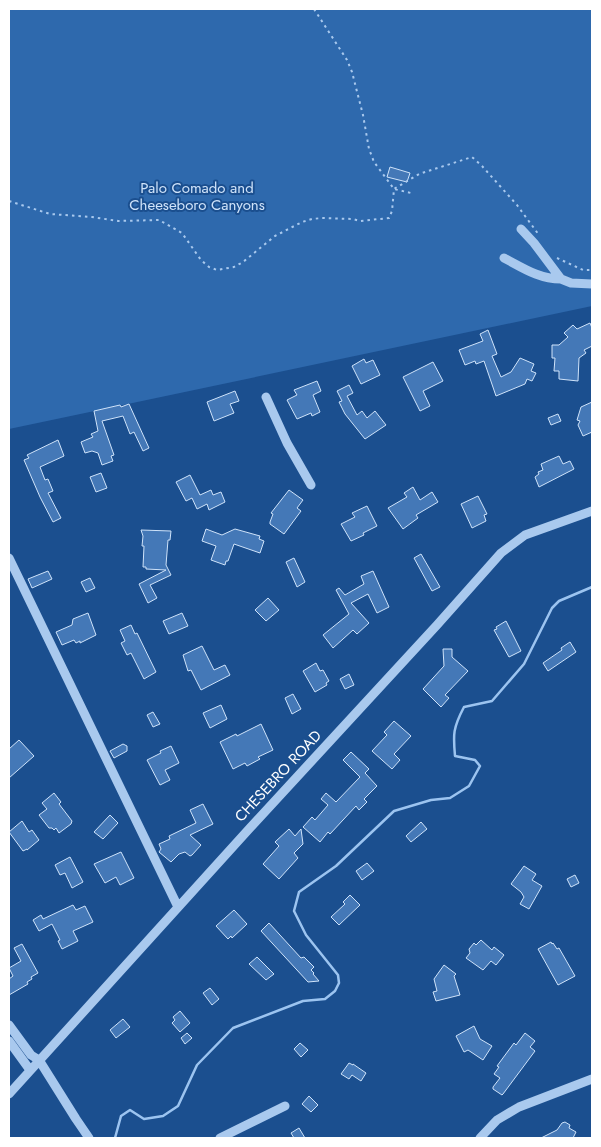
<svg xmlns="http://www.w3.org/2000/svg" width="601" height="1147" viewBox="0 0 601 1147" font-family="Jost,sans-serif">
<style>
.green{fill:#2e69ad}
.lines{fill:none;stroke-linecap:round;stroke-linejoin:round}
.stream{stroke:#9cc4f0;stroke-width:2.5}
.building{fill:#4478b7;stroke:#cfe3fa}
.path{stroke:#a9c9ee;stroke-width:2;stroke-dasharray:2.5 4;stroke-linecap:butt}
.minor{stroke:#a9c9ee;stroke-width:9}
.labels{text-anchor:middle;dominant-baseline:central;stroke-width:4;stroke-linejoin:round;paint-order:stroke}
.park-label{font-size:15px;fill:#cfe3fa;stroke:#1b4f8f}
.street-label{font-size:15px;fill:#fff;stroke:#1b4f8f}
</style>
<rect width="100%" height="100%" fill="#1b4f8f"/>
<path class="green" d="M9,9H592V306L9,429Z"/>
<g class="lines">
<path class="stream" d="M115,1138L121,1116L130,1110L144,1119L163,1116L178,1106L197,1065L233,1028L303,1001L325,999L335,991L339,983L338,975L306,935L294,911L299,892L336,866L394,811L431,800L450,798L469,786L480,766L475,760L455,756C453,734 453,728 464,707L492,701L524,664L552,608L559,601L592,587"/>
</g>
<path class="building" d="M390,167L410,173L407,182L387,177Z
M590,323L592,328V346L584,350L586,353L579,358L578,381L559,379V371H554L555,358H552V345H559L568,337L564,333L573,325L577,329Z
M488,330L497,354L492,356L501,377L511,372L520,358L534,364L531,371L536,373L532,381L527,379L525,384L496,396L484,361L476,364L475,361L465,365L459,350L483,341L480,334Z
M364,359L366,363L373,360L380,375L361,384L352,366Z
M433,362L443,381L423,391L430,406L420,411L403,377Z
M317,381L321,391L313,395L320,412L312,416L311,413L297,419L287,400L297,395L294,390Z
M349,385L353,393L347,396L357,415L362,411L367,418L375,411L386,425L365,439L345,414L339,402L342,401L337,391Z
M235,391L239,401L230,404L234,413L214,421L207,402Z
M592,402V432L583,436L578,425L580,421L577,420L581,407Z
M129,404L149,448L143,451L134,432L130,434L123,416L102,421L114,455L111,456L113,461L102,465L98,453L92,451L85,453L81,442L93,437L91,434L98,431L94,411L120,405L121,407Z
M558,414L561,421L551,425L548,418Z
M58,440L64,456L40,467L45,480L48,479L53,491L48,493L61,518L53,522L40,497L24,460L29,458L27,455Z
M559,456L563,464L570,461L574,469L539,487L535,477L539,474L538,472L543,470L541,464Z
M101,473L107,488L96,492L90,477Z
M190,475L200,495L211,490L213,495L221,492L225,502L209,510L207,504L197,509L192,498L186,501L176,482Z
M413,487L420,500L432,492L438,502L416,515L418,518L403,529L388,508L407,497L404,493Z
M289,490L303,500L297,508L301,511L284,534L270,524V522L273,514L271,513Z
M478,496L487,514L484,515L486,521L472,528L461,504Z
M367,506L377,526L363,533L364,535L351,541L341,524L355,517L352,513Z
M206,529L222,535L235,529L260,536L259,539L264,541L260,553L234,544L228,561H226L225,565L211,560L216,546L202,541Z
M141,530L171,531L170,540H168L166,565L171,575L150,585L157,598L148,603L139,584L166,570L146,569V567H143L144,546H142L143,536Z
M421,554L440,587L432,591L414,558Z
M294,558L305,582L297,587L286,562Z
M48,571L52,579L32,588L28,579Z
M373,571L389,607L377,613L368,594L351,603L369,623L357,634L353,630L333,648L323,635L349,614L336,590L339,588L345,595L364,584L361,576Z
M90,578L95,588L86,592L81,582Z
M268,598L279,610L266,621L255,610Z
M88,613L96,635L80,643V641L76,643L74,640L62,645L56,632L72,625L73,619Z
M182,613L188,626L169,634L163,621Z
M506,621L521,651L509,657L494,630L497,629L496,627Z
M131,625L135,634L137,633L156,672L144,679L131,653L127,655L121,643L125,641L120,630Z
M570,642L576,652L548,671L543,663L562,650L561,648Z
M202,646L214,670L225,665L230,675L201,690L191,670L188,671L183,655Z
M443,649H452V657L468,671L445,695L449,698L441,707L423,689L444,666Z
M316,663L320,671L323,670L329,681L326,683L327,685L315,692L303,671Z
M349,674L354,685L345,689L340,679Z
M293,694L301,709L292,714L285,698Z
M221,705L227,719L210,728L203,713Z
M153,712L160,724L153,727L147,715Z
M394,721L411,736L394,754L400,760L392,769L372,751L387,735L384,732Z
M261,724L273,750L258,757L260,759L247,766L245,763L233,769L220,742L236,734L237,736Z
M19,740L34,756L9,778V749Z
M123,744L127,746V751L114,758L110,751Z
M171,746L179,763L165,770L170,780L160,785L147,760L161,753L160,751Z
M351,752L369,769L365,773L377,786L364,799L367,802L359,810L356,806L330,834L328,832L320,842L303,827L312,817L315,820L328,805L321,799L326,793L336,802L360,777L343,760Z
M54,793L61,802L59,804L72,821L71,824L59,833L56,828L54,830L52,828H49L39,815L47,809L42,803Z
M203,804L213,824L190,835L201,845L192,855L190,856L185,852L179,854L171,862L159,852L161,849L159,844L170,839L169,836L196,823L190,810Z
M110,815L118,823L103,839L94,832Z
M22,821L29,832L32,830L39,840L27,850V849L23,851L9,832Z
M421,822L427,829L411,842L406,836Z
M289,829L295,836L301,829L303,844L294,853L298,858L279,879L263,864L279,846L275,842Z
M121,852L134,878L120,885L116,877L105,883L94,864Z
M70,857L83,882L72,888L65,873L60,875L55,865Z
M367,863L374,871L362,880L356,871Z
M524,866L536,874L532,880L542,886L529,909L520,904L524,897L521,892L511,884Z
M575,875L579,883L571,887L567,879Z
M350,895L360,905L339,925L331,917L345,904L343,902Z
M73,905L76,910L85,906L93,922L73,931L78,941L62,949L58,941L60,940L52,924L39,931L33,920L41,915L43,919Z
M234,910L247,924L232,938L231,936L228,939L216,926Z
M269,923L301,958L304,957L314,967L311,970L314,973L313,974L319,981L308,982L261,931Z
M481,940L492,950L494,947L504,955L496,965L491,961L483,970L466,958L470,953L469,949L474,943L476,945Z
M551,942L552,944L553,943L557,949L559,948L575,976L558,985L538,949Z
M22,944L38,973L31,977L32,979L27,982L28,984L9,995V979L13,976L9,968L21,961L14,948Z
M257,957L274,974L266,980L249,964Z
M444,965L456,974L454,976L460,995L436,1001L433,992L437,991L434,979Z
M210,988L219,999L212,1005L203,993Z
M180,1011L190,1023L180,1032L172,1023L175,1020L173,1017Z
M123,1019L130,1027L116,1038L110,1030Z
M474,1026L480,1039L492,1046L483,1060L468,1050L464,1052L456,1036Z
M187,1033L192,1038L185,1044L181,1038Z
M525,1033L535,1041L530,1047L535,1051L503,1094L502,1095L493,1089V1087L500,1078L494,1074L499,1067L497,1066L514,1043L516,1045Z
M300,1043L308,1050L301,1057L294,1049Z
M349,1063L353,1065V1064L366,1073L361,1081L352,1075L349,1079L341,1074Z
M309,1096L318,1105L311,1112L302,1104Z
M565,1122L570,1125L569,1128L576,1132L573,1138H541L557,1130L562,1123Z
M299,1128L305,1138H294L291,1133Z"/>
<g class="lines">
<path class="path" d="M314,9L347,60L352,72L363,115L369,149L374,162L394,189L411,193
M9,201L50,214L92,217L118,221L159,220L182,233L201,260L209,267L217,270L234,267L243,262L275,236L302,222L312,219L322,218L353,219L360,221L389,218L392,211L394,189L419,174L472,157L482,166L517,205L539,235
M557,258L583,270H592"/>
<path class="minor" d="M504,258C523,268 539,279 561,279L534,243L521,229
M561,279L571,283L592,284
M266,397L287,443L311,485
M9,558L178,907
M9,1025L31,1055L39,1060L76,1119L89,1138
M9,1041L30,1070
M9,1094L249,829L437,625L501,553L525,535L592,511
M220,1138L285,1106
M480,1138L497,1120L519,1107L592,1079"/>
</g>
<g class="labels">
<g class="park-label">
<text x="197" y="188">Palo Comado and<tspan x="197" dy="17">Cheeseboro Canyons</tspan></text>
</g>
<g class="street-label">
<text transform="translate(278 776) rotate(-47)">CHESEBRO ROAD</text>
</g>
</g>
<rect width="601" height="1147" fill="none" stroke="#ffffff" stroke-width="20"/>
</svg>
